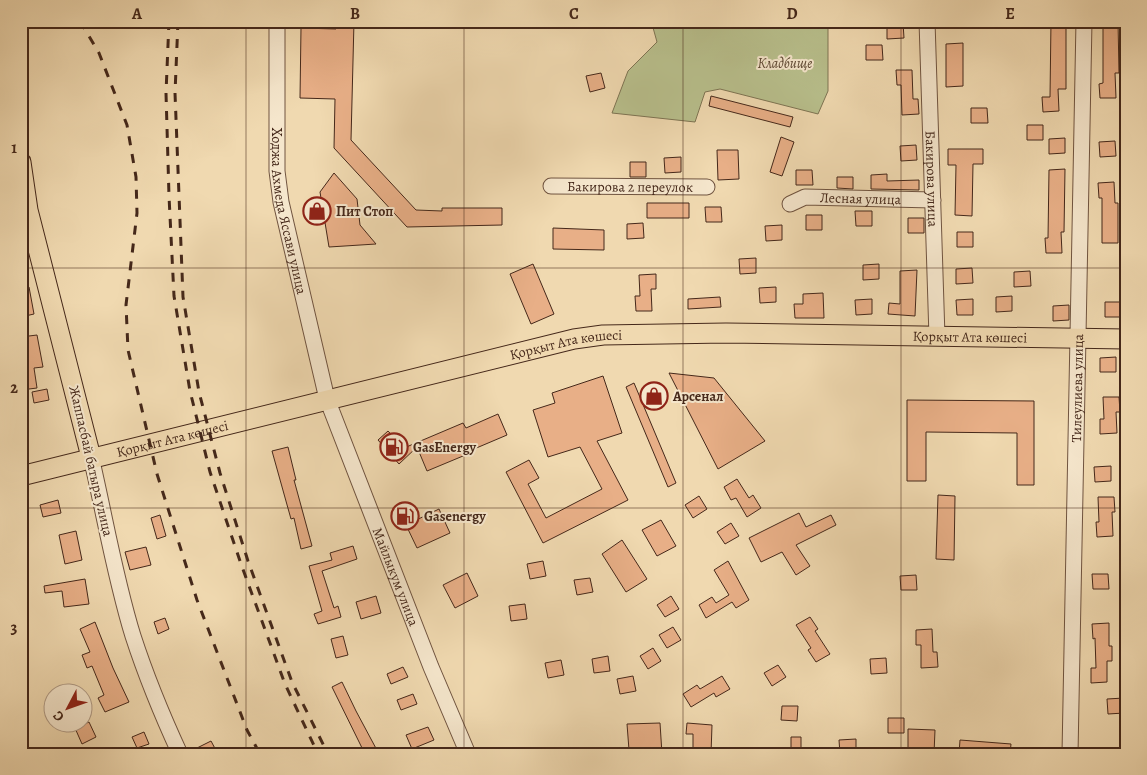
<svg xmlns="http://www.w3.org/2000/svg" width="1147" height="775" viewBox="0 0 1147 775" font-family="Alegreya,serif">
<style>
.green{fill:#b8bf8c;stroke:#7e7453}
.building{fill:#e8af87;stroke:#45281a}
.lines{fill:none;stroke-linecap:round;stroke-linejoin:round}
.minor-casing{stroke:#705440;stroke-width:17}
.major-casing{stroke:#45281a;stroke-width:21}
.minor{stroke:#f5e6cc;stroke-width:15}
.major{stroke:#f0d9b0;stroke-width:19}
.rail{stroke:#45281a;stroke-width:3;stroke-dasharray:9 9;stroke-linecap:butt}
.grid{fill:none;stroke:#45281a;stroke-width:1;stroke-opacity:0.55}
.labels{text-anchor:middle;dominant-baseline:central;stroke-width:4;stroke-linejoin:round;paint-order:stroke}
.park-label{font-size:14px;font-style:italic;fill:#5c4631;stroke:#f5e6cc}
.street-label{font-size:14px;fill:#45281a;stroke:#f5e6cc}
.poi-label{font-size:14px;font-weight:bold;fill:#45281a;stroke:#f5e6cc;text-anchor:start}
.neatline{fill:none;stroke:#45281a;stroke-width:2}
.grid-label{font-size:16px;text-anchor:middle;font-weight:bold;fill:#45281a}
</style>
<rect width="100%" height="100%" fill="#f0d9b0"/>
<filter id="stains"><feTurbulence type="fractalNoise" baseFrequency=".004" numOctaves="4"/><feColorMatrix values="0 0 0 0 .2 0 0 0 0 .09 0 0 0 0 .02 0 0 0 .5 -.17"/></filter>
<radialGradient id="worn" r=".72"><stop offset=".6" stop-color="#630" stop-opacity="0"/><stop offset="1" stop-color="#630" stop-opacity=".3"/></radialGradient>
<path class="green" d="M683,21H828V91L818,114L720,89L705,92L695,122L612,113L628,71L657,42L652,24L681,23Z"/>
<path class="building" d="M354,21L351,140L416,210L442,211V208H502V225L407,227L334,148L335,99L300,98L301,28L336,29V23Z
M1051,21H1066V89H1058L1059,111L1043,112L1042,97H1050Z
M1103,21H1118L1119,73H1115L1116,98H1100L1099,84L1103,83Z
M887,23H903L904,38L887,39Z
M963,43V86L946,87V44Z
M866,45H882L883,60H866Z
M896,70H912L913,99H918L919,114L902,115L901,85H897Z
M601,73L605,88L590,92L586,76Z
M711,96L793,117L790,127L709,106Z
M971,108H987L988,123H971Z
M1027,125H1043V140H1027Z
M781,137L794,142L782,176L770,172Z
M1065,138V153L1049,154V139Z
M1115,141L1116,156L1100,157L1099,142Z
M916,145L917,160L901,161L900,146Z
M948,149H983V164H973L972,216L955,215L956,165H948Z
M717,150H738L739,179L718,180Z
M681,157V172L665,173L664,158Z
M630,162H646V177H630Z
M1065,169L1064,232H1061L1062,253H1046L1045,238H1048L1049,170Z
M796,170H812L813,185H796Z
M334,173L357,199L360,225L376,244L329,247L320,192Z
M887,174V181L919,180V190L871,189V175Z
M837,177H853V189L837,188Z
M1114,182L1115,203H1118V243H1102V198H1099L1098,183Z
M647,203H689V218H647Z
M705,207H721L722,222H706Z
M855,211H872V226H856Z
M806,215H822V230H806Z
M908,218H924V233H908Z
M643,223L644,238L627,239V224Z
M782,225V240L766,241L765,226Z
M553,228L604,230V250L553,249Z
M957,232H973V247H957Z
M756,258V273L740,274L739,259Z
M533,264L554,314L531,324L510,274Z
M879,264V279L863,280V265Z
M972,268L973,283L956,284V269Z
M917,270L915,316L888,314L889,303L900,304V271Z
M1030,271L1031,286L1014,287V272Z
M656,274V289H651L652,311H636L635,296H640L639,275Z
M29,287L34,314L21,317V288Z
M776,287V302L760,303L759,288Z
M823,293L824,318H795L794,304H803V294Z
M1012,296V311L996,312V297Z
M720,297L721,307L688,309V299Z
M872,299V314L856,315L855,300Z
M973,299V315H957L956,300Z
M1105,302H1121V317H1105Z
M1069,305V320L1053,321V306Z
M37,335L43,367L34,368L37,388L21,390V337Z
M1116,357V372H1100V358Z
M669,373L714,378L765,441L718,469Z
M603,376L622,433L597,441L628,500L543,543L506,472L529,460L539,478L528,484L546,518L602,489L580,447L548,457L533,410L555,403L552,393Z
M634,383L676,483L668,487L626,387Z
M47,389L49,400L34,403L32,392Z
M1103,397H1119L1120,412H1116L1117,433L1100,434V419H1104Z
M907,400L1034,401V485H1017V433L926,432V481H907Z
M498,414L507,435L474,449L475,451L427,471L417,447L399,464L378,440L388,431L404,448L463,423L466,428Z
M288,447L296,480H294L312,546L301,549L294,518L291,519L272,451Z
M1111,466V481L1095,482L1094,467Z
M737,479L749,498L753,495L761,508L747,517L736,498L731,500L724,487Z
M938,495L955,496L954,560L936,559Z
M699,496L707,509L693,518L685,505Z
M1098,497H1114L1115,512H1112L1113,536L1097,537L1096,522H1099Z
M58,500L61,513L43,517L40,505Z
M439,509L450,533L417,548L406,525Z
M799,513L806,527L831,515L836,525L796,545L810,566L796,575L782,552L761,562L749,538Z
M160,515L166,536L157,539L151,518Z
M661,520L676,546L657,556L642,530Z
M731,523L739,536L725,544L717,532Z
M76,531L82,560L65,564L59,535Z
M622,540L647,579L626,592L602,554Z
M353,546L357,559L322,571L334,608L338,606L341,617L318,624L314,614L322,611L309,566L332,560L330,553Z
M146,547L151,565L130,570L125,552Z
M543,561L546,576L530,579L527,564Z
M728,561L749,600L736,608L732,602L706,618L699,605L712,597L716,603L729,595L714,570Z
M467,573L478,596L455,608L443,585Z
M1092,574H1108L1109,589H1093Z
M916,575L917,590H901L900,576Z
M590,578L593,592L577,595L574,580Z
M85,579L89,604L64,607L62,591L45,593L44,586Z
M376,596L381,613L361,619L356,602Z
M671,596L679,609L665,617L657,605Z
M525,604L527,619L511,621L509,606Z
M810,617L818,629L815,631L830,654L816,662L808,650L811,648L796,625Z
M165,618L169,629L158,634L154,622Z
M95,622L113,668L129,702L105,712L98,698L104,695L92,666L87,668L82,655L90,652L80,629Z
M1109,623V646H1112V661H1107V682L1091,683V668H1096L1095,638L1093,639L1092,624Z
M673,627L681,640L667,648L659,635Z
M932,629L933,652H937L938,667L921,668V645H916V630Z
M343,636L348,655L336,658L331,639Z
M653,648L661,661L648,669L640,656Z
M608,656L610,671L594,673L592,659Z
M886,658L887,673L871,674L870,659Z
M561,660L564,675L548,678L545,663Z
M778,665L786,677L772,686L764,673Z
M403,667L408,677L391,684L387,674Z
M633,676L636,691L620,694L617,679Z
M722,676L730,689L716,697L714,693L691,707L683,694L697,685L700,689Z
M342,682L356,711L379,754H365L332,687Z
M413,694L417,704L401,710L397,700Z
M1124,698V713L1108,714L1107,699Z
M782,706H798L797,721L781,720Z
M888,718H904V733H888Z
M89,722L96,737L82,744L75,728Z
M660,723L662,754H639L638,750H629L627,724Z
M687,723L712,725L711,754H693V734H686Z
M428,727L434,740L412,749L406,735Z
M908,729L935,730L934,754H908Z
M144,732L149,744L137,748L132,737Z
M791,737H801V754H791Z
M856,739V754H840L839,740Z
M960,740L1011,744L1010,754H959Z
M211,741L218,754H189V752Z"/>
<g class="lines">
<g class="minor-casing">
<g id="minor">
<path id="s1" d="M277,21V171L281,202L327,399L431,667L468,754"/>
<path id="s2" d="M927,21L937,337"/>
<path id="s3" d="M551,186L707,187"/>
<path id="s4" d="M790,204L805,197L933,200"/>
<path d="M91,457C105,517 115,578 133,636C146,676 162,715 180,754"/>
<path id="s5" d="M1070,754L1084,21"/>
</g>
</g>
<g class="major-casing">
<g id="major">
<path d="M21,162L28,210L91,457"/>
<path id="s6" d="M21,476L574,339L603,335L726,333L1126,339"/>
</g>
</g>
<use href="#minor" class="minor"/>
<use href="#major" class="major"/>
<path class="rail" d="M80,21L99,53L127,125L136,177L137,213L126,305L128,350L157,474L197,600L247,730L260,754
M169,21L166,93L169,196L174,296L190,391L210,472L241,564L285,684L318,754
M178,21L175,93L183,297L199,392L220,473L248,561L292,682L328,754"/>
</g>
<path class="grid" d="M246,21V754M464,21V754M683,21V754M901,21V754M21,268H1126M21,508H1126"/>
<defs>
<g id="shop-ring" transform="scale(1.4375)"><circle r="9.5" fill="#f5e6cc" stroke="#8f2418" stroke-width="1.5"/><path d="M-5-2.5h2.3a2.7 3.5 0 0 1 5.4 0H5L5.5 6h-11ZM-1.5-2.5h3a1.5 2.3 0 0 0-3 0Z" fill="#8f2418"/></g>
<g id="fuel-ring" transform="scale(1.4375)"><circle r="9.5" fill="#f5e6cc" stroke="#8f2418" stroke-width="1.5"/><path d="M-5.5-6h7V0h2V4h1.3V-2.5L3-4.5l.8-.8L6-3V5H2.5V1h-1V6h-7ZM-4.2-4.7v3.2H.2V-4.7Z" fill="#8f2418"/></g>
</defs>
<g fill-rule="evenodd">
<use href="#shop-ring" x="317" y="211"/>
<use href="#shop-ring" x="654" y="396"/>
<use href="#fuel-ring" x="394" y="447"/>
<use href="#fuel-ring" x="405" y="516"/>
</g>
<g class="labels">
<g class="park-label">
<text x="785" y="63">Кладбище</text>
</g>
<g class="street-label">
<text stroke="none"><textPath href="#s2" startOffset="158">Бакирова улица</textPath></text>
<text stroke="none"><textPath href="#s3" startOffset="79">Бакирова 2 переулок</textPath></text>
<text stroke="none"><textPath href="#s4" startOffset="72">Лесная улица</textPath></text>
<text stroke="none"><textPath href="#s1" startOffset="191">Ходжа Ахмеда Яссави улица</textPath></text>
<text stroke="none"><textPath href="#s6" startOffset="966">Қорқыт Ата көшесі</textPath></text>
<text stroke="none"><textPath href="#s6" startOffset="561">Қорқыт Ата көшесі</textPath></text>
<text stroke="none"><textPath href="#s5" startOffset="366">Тилеулиева улица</textPath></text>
<text stroke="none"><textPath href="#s6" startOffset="156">Қорқыт Ата көшесі</textPath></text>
<text transform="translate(91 461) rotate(77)">Жаппасбай батыра улица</text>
<text stroke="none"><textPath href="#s1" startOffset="574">Майлыкум улица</textPath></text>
</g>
<g class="poi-label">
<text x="336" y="211">Пит Стоп</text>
<text x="673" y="396">Арсенал</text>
<text x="413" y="447">GasEnergy</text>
<text x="424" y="516">Gasenergy</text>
</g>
</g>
<rect width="1147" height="775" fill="none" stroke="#f0d9b0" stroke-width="55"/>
<g transform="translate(68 708) rotate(229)"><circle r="24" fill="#f5e6cc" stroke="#af9a85"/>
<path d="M0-4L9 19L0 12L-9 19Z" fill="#8f2418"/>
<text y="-8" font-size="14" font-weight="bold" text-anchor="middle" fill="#45281a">С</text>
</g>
<rect x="28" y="28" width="1092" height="720" class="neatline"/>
<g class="grid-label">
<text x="137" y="19">A</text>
<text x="355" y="19">B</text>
<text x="574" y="19">C</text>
<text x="792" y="19">D</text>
<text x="1010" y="19">E</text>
<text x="14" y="153">1</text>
<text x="14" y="393">2</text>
<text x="14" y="633">3</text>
</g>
<rect width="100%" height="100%" filter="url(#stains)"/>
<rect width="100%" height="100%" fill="url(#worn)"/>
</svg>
